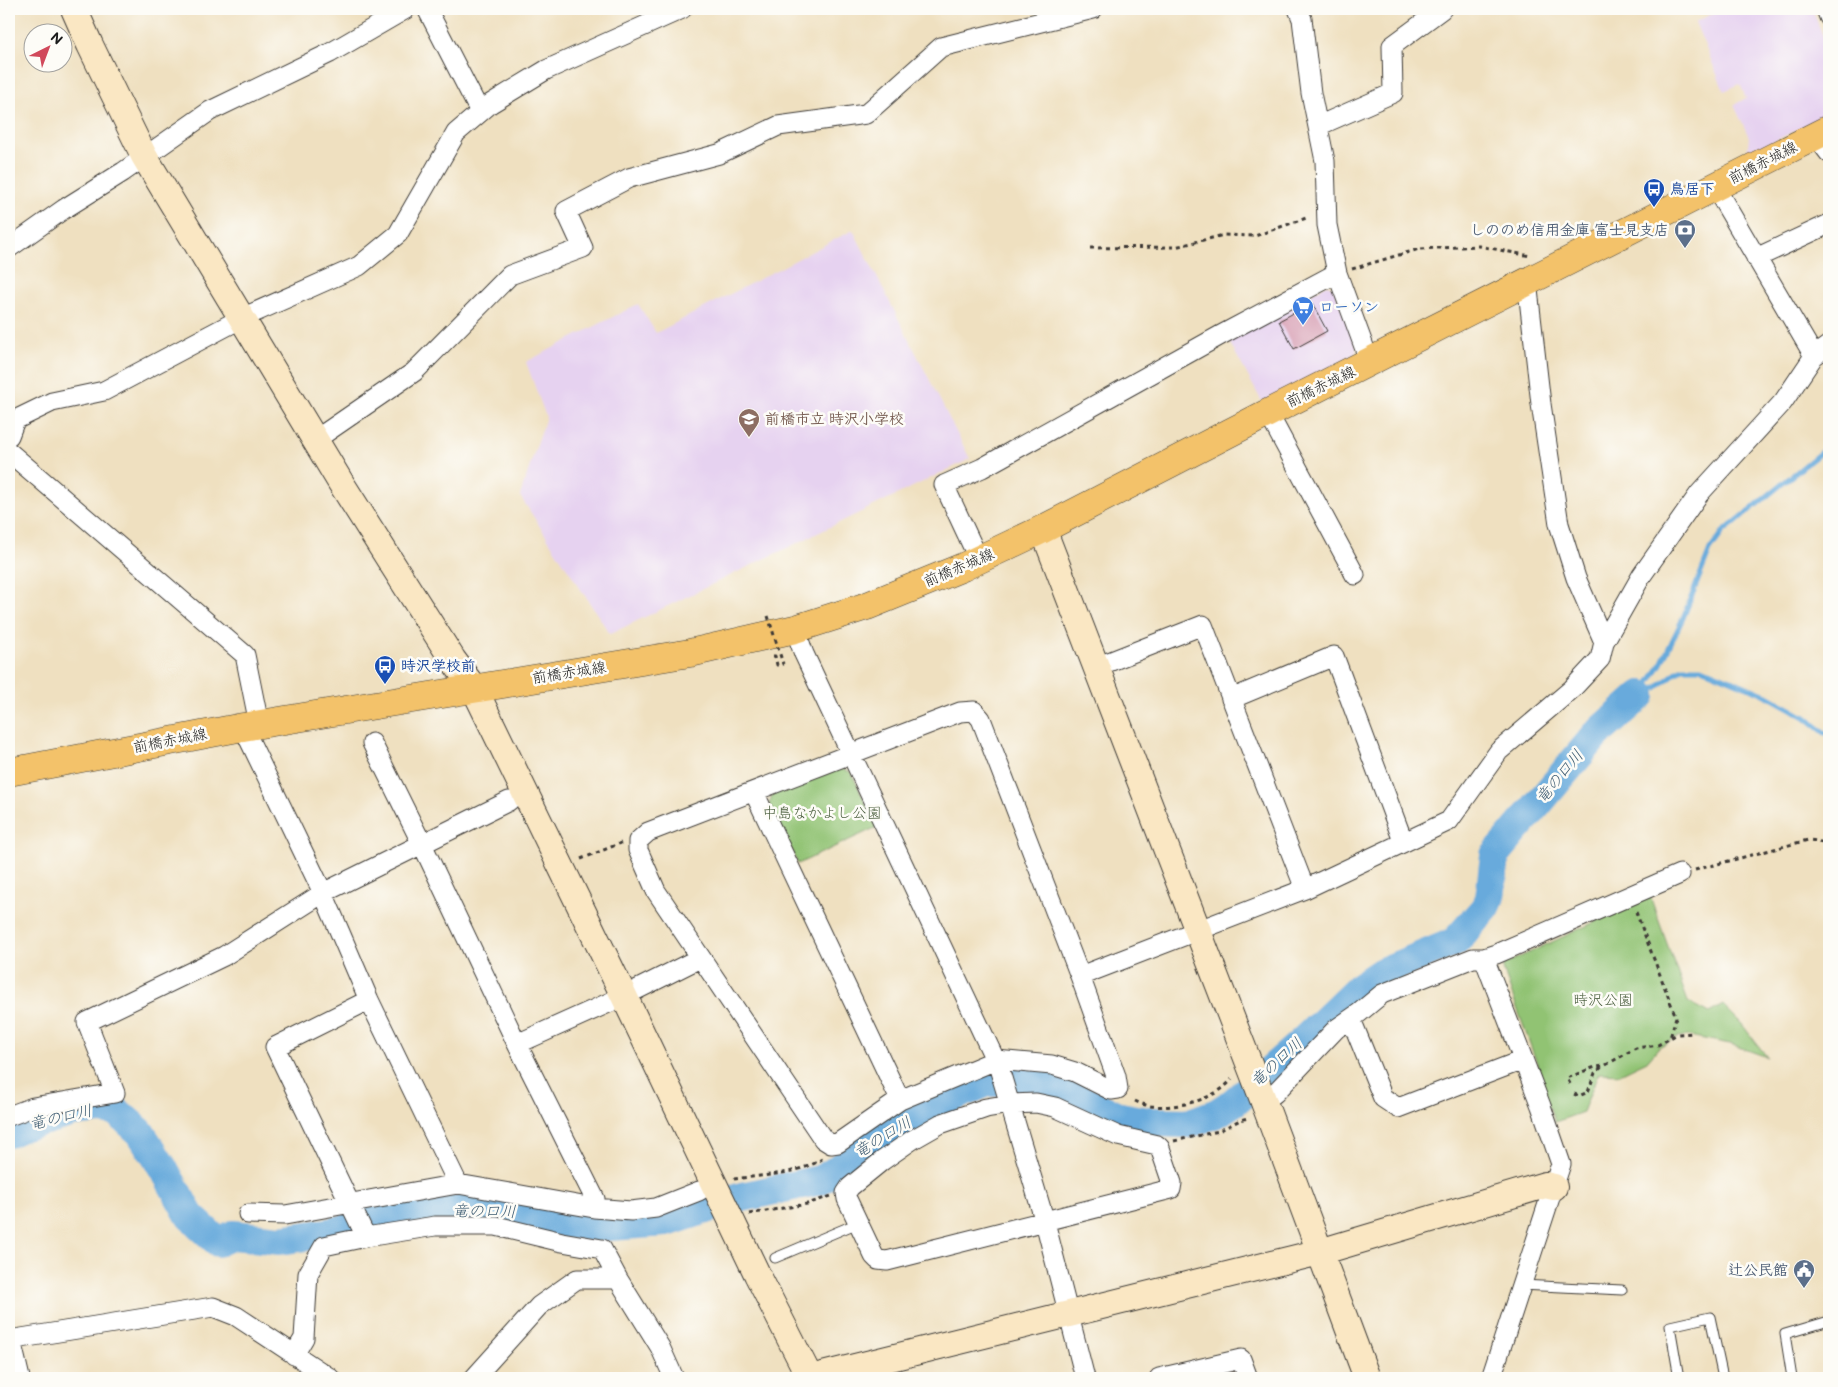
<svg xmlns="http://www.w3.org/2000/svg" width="1838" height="1387" viewBox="0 0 1838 1387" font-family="'Balsamiq Sans','Klee One',sans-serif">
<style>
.built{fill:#e6d2f0}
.green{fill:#91c373;stroke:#567048}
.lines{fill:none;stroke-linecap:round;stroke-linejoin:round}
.stream{stroke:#67aadc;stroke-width:5}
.river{stroke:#67aadc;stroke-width:30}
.building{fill:#d69bb2}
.lane-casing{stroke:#3c3935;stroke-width:11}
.street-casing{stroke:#3c3935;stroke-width:21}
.secondary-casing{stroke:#3c3935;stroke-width:28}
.primary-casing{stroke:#3c3935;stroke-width:29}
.path{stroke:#3c3935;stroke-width:3;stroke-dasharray:4 4;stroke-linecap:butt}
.lane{stroke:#fff;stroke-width:9}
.street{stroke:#fff;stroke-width:19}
.secondary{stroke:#fae7c3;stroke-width:26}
.primary{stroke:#f3c26a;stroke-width:28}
.path-bridge{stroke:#3c3935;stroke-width:3;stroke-dasharray:4 4;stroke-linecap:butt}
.labels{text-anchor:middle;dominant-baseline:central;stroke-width:5;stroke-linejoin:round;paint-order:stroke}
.street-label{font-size:15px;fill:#1c1c1c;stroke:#fdfcf7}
.transit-label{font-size:15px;font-weight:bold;fill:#164399;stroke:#fdfcf7;text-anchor:start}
.service-label{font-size:15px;font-weight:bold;fill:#4e5e75;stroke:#fdfcf7;text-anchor:end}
.shop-label{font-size:15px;font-weight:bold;fill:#366cbe;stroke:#fdfcf7;text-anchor:start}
.education-label{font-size:15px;font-weight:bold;fill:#785e54;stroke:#fdfcf7;text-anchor:start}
.park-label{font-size:15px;fill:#4b5f3f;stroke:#fdfcf7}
.water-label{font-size:16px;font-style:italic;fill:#3e5c72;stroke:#fdfcf7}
</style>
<rect width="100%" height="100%" fill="#fdfcf7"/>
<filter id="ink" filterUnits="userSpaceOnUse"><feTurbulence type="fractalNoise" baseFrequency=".02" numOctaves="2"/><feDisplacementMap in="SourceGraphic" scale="10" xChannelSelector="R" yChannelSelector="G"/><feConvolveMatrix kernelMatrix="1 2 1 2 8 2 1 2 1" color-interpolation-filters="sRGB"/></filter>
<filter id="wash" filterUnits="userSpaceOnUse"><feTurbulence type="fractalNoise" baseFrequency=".0096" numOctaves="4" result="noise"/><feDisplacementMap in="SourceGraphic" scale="20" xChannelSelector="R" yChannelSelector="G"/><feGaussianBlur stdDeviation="1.12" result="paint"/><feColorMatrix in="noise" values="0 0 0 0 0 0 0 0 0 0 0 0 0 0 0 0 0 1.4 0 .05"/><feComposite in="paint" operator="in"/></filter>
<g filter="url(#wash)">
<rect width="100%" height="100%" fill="#efe0c0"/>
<path class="built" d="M1723,9H1812L1829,51V114L1747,154L1749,137L1734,105L1746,98L1740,84L1724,91L1695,22Z
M853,230L970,459L610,634L520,496L546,417L526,362L638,304L656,333Z
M1327,285L1334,288L1357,346L1354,359L1267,404L1261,400L1230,343L1233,335Z"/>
<path class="green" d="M840,768L851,772L877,827L798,864L769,805L772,795Z
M1650,896L1688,1002L1709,1013L1723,1005L1741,1023L1767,1057L1730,1044L1689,1036L1677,1037L1659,1047L1647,1061L1620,1074L1600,1073L1597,1076L1583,1112L1555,1122L1542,1087L1544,1083L1503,969L1505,964Z"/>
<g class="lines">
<path class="stream" d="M1641,695L1661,664L1683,618L1710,550L1723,532L1820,453L1829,448
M1642,695L1656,688L1682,668H1702L1764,694L1805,717L1825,733H1829"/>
<path class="river" d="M9,1133L24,1126L73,1112L100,1109L116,1111L140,1132L165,1171L190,1216L218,1242L233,1235L280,1240L334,1232L401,1212L504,1209L570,1224L596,1227L667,1222L742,1197L820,1180L834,1172L878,1137L953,1097L987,1082H1021L1058,1089L1120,1117L1148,1122L1190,1123L1217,1113L1234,1102L1302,1042L1358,988L1382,972L1455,942L1486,907L1490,898L1495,855L1596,735L1641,695"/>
</g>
<g id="blocks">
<path class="building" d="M1312,303L1327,331L1294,349L1279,321Z"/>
</g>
</g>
<g filter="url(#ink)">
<use href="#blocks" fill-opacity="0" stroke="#3c3935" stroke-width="1"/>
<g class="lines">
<g class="lane-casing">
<path id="lane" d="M775,1258L858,1223
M1521,1285L1622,1290
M1679,1378L1670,1326L1710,1317L1723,1378
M1792,1378L1785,1334L1829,1321"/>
</g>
<g class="street-casing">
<path id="street" d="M427,9L480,112
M1298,9L1302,19L1311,93L1325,161L1327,225L1337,273L1370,363
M1826,9L1829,17
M1318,126L1393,93L1392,46L1442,9
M1816,136L1829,153
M1715,187L1814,356
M9,248L64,209L123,172L210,111L330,53L406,9
M1756,258L1829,224
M1268,413L1355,575
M9,436L15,420L52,402L104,391L242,318L359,266L398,234L456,133L490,104L546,70L682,9
M315,440L414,372L510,275L583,248L566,211L629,178L719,154L778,126L866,114L941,47L1093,9
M9,452L245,655L259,724
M979,560L944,485L982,468L1221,335L1337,273
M795,629L804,654L999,1068L1045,1222L1085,1378
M1604,642L1642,575L1699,494L1783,402L1814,356L1829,345
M1096,667L1203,625L1305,889
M1231,699L1334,656L1403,841
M974,711L981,719L1080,976L1116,1076L1118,1089L1111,1090L1075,1072L1052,1065L996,1060L900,1100L838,1143L831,1144L823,1139L656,891L638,850V841L648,832L960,712Z
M243,727L323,893L369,1000L458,1184
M372,743L422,844L509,801
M754,792L900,1100
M1484,958L1541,1106L1561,1164L1491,1378
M1080,976L1305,889L1449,821L1499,751L1572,689L1600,659L1604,642L1576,578L1559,524L1541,404L1527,281
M1351,1019L1383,1098L1398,1108L1523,1060
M517,1044L624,996L700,958
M1263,1102L1275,1093L1336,1029L1359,1013L1382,994L1473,958H1484L1496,954L1680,874
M1036,1103L1055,1107L1118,1136L1157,1145L1160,1148L1172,1183L1171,1189L887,1261L878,1260L874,1256L847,1199L846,1193L850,1187L882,1161L912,1140L940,1124L986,1108L1010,1104Z
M9,1116L33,1107L115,1093L87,1022L224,956L323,893L422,844L517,1044L595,1199L594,1208
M248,1214L285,1215L458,1184L594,1208L631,1211L656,1208L699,1191
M366,1237L275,1047L369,1000
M618,1279L660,1347L674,1378
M9,1340L213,1307L236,1316L330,1378
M11,1340L20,1378
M294,1355L304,1338L308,1274L324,1246L366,1237L435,1226H496L562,1242L602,1249L618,1279H577L539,1306L474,1378
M1159,1378L1241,1359L1248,1378"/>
</g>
<g class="secondary-casing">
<path id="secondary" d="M74,9L90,45L144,156L341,483L453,660L474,688L624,996L757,1274L810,1378
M1043,529L1262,1097L1367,1378
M810,1378L1320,1252L1545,1185L1554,1187"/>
</g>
<g class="primary-casing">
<path id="primary" d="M9,772L243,727L690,653L795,629L867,606L963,567L1043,529L1268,413L1829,129"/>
</g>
<path class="path" d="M1090,248L1175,247L1224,235L1255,236L1309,217
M1352,269L1419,249L1479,246L1531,256
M773,656H775L777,665L783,664
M581,859L621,843
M1695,870L1808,840L1818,841L1829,846
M1636,912L1676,1017L1670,1038
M1570,1084L1567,1078L1595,1067L1604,1066L1636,1048L1658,1045L1677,1034L1693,1033
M1574,1094L1579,1096L1588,1092L1595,1073L1603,1066
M1135,1101C1139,1103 1145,1105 1150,1106C1176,1109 1216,1100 1232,1079
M1174,1141L1219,1131L1240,1120L1248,1118
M734,1179C763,1175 797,1175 822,1159
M749,1214L807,1204L831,1196"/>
<use href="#lane" class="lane"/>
<use href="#street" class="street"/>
<use href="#secondary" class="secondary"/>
<use href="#primary" class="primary"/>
<path class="path-bridge" d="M768,616L783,664"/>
</g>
</g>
<defs>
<g id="bus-pin" transform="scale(1.125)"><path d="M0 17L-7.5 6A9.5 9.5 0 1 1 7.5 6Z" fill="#1a4fb4" stroke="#fdfcf7"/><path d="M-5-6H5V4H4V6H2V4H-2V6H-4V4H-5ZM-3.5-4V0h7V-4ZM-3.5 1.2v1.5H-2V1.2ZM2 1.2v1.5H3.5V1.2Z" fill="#fff"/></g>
<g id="bank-pin" transform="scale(1.125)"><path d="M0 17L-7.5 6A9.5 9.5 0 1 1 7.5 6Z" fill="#5c6f8a" stroke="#fdfcf7"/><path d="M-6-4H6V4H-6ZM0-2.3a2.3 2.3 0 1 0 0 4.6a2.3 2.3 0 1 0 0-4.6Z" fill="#fff"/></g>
<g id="supermarket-pin" transform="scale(1.125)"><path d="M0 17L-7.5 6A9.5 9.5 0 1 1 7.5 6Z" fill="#3f7fe0" stroke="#fdfcf7"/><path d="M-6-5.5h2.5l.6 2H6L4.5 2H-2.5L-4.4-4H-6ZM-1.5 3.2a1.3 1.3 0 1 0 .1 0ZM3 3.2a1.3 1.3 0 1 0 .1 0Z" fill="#fff"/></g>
<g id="school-pin" transform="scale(1.125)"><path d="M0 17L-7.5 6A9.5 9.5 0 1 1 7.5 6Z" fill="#8d6e63" stroke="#fdfcf7"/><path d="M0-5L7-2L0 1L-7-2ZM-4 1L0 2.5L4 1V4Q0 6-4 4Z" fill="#fff"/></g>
<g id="civic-pin" transform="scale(1.125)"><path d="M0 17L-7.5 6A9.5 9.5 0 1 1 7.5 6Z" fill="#5c6f8a" stroke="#fdfcf7"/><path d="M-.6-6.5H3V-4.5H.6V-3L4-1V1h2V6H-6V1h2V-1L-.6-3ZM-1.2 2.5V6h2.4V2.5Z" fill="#fff"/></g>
</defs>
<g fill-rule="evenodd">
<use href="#bus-pin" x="1654" y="189"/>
<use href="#bank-pin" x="1685" y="230"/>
<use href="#supermarket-pin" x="1303" y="307"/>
<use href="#school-pin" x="749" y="419"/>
<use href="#bus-pin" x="385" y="666"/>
<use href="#civic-pin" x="1804" y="1270"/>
</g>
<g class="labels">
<g class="street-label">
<text transform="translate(1763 163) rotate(-27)">前橋赤城線</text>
<text transform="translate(1321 387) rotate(-26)">前橋赤城線</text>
<text transform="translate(959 568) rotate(-23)">前橋赤城線</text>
<text transform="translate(569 673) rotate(-9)">前橋赤城線</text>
<text transform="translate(170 741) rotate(-11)">前橋赤城線</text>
</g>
<g class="transit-label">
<text x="1670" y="189">鳥居下</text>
<text x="401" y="666">時沢学校前</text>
</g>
<g class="service-label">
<text x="1669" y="230">しののめ信用金庫 富士見支店</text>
<text x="1788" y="1270">辻公民館</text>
</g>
<g class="shop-label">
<text x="1319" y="307">ローソン</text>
</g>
<g class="education-label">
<text x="765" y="419">前橋市立 時沢小学校</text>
</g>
<g class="park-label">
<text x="822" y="813">中島なかよし公園</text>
<text x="1603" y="1000">時沢公園</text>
</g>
<g class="water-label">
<text transform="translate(1560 777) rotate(-50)">竜の口川</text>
<text transform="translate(1277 1063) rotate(-43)">竜の口川</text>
<text transform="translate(61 1118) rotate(-13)">竜の口川</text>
<text transform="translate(883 1138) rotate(-31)">竜の口川</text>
<text transform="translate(484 1212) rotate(1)">竜の口川</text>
</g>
</g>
<rect width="1838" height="1387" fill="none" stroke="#fdfcf7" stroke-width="30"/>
<g transform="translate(48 48) rotate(42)"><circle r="24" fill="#fdfcf7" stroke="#a3a29f"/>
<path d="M0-4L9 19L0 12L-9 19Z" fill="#d1495b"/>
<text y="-8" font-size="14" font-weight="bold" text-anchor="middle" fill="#1c1c1c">N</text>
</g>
</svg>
